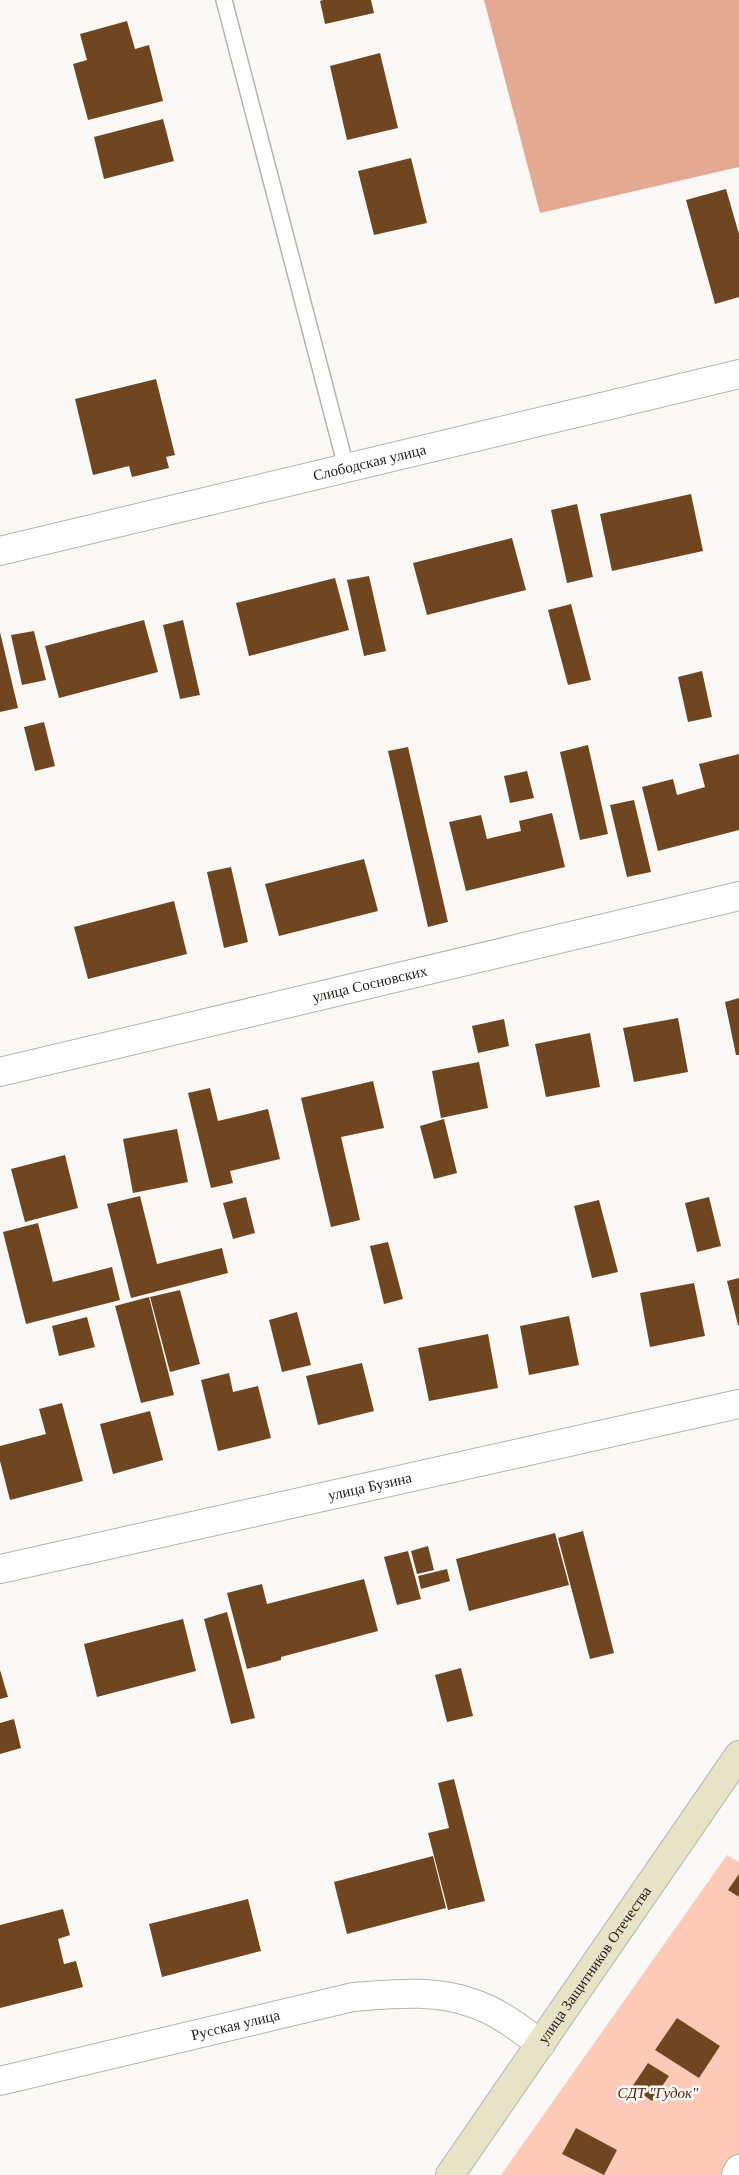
<svg xmlns="http://www.w3.org/2000/svg" width="739" height="2175" viewBox="0 0 739 2175" font-family="Georgia,serif">
<style>
.green{fill:#fdcab7}
.forest{fill:#e4a993}
.building{fill:#6f4620}
.lines{fill:none;stroke-linecap:round;stroke-linejoin:round}
.service-casing{stroke:#b5b3b0;stroke-width:18}
.minor-casing{stroke:#b5b3b0;stroke-width:30}
.secondary-casing{stroke:#b5b3b0;stroke-width:30}
.service{stroke:#fff;stroke-width:15}
.minor{stroke:#fff;stroke-width:28}
.secondary{stroke:#e7e3c7;stroke-width:28}
.labels{text-anchor:middle;dominant-baseline:central;stroke-width:5;stroke-linejoin:round;paint-order:stroke}
.street-label{font-size:15px;fill:#1d1c1b;stroke:#faf8f5}
.park-label{font-size:15px;font-style:italic;fill:#56210a;stroke:#faf8f5}
</style>
<rect width="100%" height="100%" fill="#faf8f5"/>
<path class="green" d="M727,1855L739,1862V2175H501Z"/>
<path class="forest" d="M484,0H739V167L540,213Z"/>
<path class="building" d="M323,0H371L374,13L325,24L320,1Z
M127,21L135,49L149,45L163,101L88,120L73,64L87,60L80,34Z
M380,53L398,128L347,140L330,66Z
M163,119L174,161L104,179L94,137Z
M411,158L427,223L374,235L358,171Z
M726,189L739,234V297L715,304L686,200Z
M156,379L175,455L166,457L169,468L132,477L129,466L93,475L75,399Z
M691,494L703,551L612,571L600,514Z
M577,504L593,577L567,583L551,510Z
M512,538L526,590L427,615L413,563Z
M369,576L386,651L364,656L347,580Z
M335,578L349,630L249,656L236,603Z
M571,604L591,680L568,685L548,610Z
M144,620L158,672L59,698L45,646Z
M183,620L200,695L180,699L163,625Z
M34,631L46,680L22,685L11,635Z
M0,632L18,708L0,712Z
M702,671L712,717L688,722L678,677Z
M44,722L55,766L35,771L24,727Z
M588,745L608,834L580,840L560,752Z
M408,747L448,922L428,927L388,751Z
M739,754V830L658,851L642,787L673,779L677,795L705,787L699,764Z
M527,771L534,798L510,803L504,776Z
M634,800L651,872L627,877L610,805Z
M552,813L565,867L466,891L449,822L481,815L487,839L521,831L519,821Z
M364,859L378,911L279,936L265,884Z
M231,867L248,942L224,948L207,872Z
M174,901L187,954L88,979L74,927Z
M739,998V1055H736L725,1002Z
M678,1018L688,1072L634,1082L623,1028Z
M504,1019L509,1046L478,1053L472,1026Z
M590,1033L600,1087L546,1097L535,1044Z
M479,1062L488,1108L441,1118L432,1071Z
M373,1081L384,1128L341,1137L360,1220L331,1227L301,1098Z
M210,1088L218,1121L268,1109L280,1159L230,1171L233,1183L211,1188L188,1093Z
M444,1119L457,1173L434,1179L420,1126Z
M177,1129L188,1182L133,1193L123,1139Z
M65,1155L78,1208L25,1222L11,1169Z
M140,1196L157,1264L222,1248L228,1273L131,1298L107,1204Z
M246,1197L255,1233L233,1239L223,1203Z
M709,1197L721,1246L697,1252L685,1203Z
M599,1200L618,1272L592,1278L574,1206Z
M38,1223L53,1282L112,1267L120,1300L26,1324L3,1232Z
M388,1242L403,1299L384,1304L370,1246Z
M739,1278V1325H738L727,1281Z
M694,1283L705,1336L650,1347L640,1293Z
M180,1290L200,1364L170,1372L150,1297Z
M149,1297L174,1395L141,1403L115,1306Z
M297,1312L311,1365L282,1372L269,1320Z
M569,1316L579,1365L529,1375L520,1326Z
M87,1317L95,1347L59,1356L52,1326Z
M488,1334L498,1388L429,1401L418,1348Z
M362,1363L374,1411L318,1425L306,1376Z
M229,1373L233,1392L258,1386L271,1438L218,1451L201,1380Z
M62,1403L83,1481L10,1500L0,1461V1446L46,1434L39,1409Z
M150,1411L163,1460L113,1474L100,1424Z
M583,1531L614,1653L590,1659L558,1538Z
M555,1533L569,1585L469,1611L456,1559Z
M428,1546L434,1570L417,1574L411,1551Z
M408,1551L421,1599L397,1605L384,1557Z
M447,1569L450,1581L421,1589L418,1576Z
M364,1579L378,1631L281,1657V1660L247,1669L227,1593L262,1584L267,1604Z
M227,1612L255,1718L231,1724L204,1619Z
M183,1619L196,1671L97,1697L84,1644Z
M461,1668L473,1716L447,1722L435,1675Z
M0,1670L8,1697L0,1699Z
M14,1719L21,1748L0,1754V1723Z
M454,1779L485,1901L448,1910L428,1833L449,1828L438,1783Z
M433,1856L446,1908L347,1934L334,1882Z
M739,1874V1897L728,1890Z
M248,1899L261,1951L162,1977L149,1924Z
M63,1909L70,1935L58,1939L64,1964L76,1961L83,1987L0,2008V1925Z
M677,2018L720,2046L699,2078L655,2050Z
M648,2063L669,2076L652,2101L632,2087Z
M576,2128L617,2150L604,2175L562,2154Z"/>
<g class="lines">
<g class="service-casing">
<path id="service" d="M224,0L346,467"/>
</g>
<g class="minor-casing">
<g id="minor">
<path id="s1" d="M0,551L739,374"/>
<path id="s2" d="M0,1072L739,896"/>
<path id="s3" d="M0,1569L739,1404"/>
<path id="s4" d="M0,2081L353,1997C393,1994 436,1989 475,2004C499,2012 520,2029 541,2044"/>
<path d="M736,2175L739,2169"/>
</g>
</g>
<g class="secondary-casing">
<g id="secondary">
<path id="s5" d="M450,2175L739,1755"/>
</g>
</g>
<use href="#service" class="service"/>
<use href="#minor" class="minor"/>
<use href="#secondary" class="secondary"/>
</g>
<g class="labels">
<g class="street-label">
<text stroke="none"><textPath href="#s1" startOffset="380">Слободская улица</textPath></text>
<text stroke="none"><textPath href="#s2" startOffset="380">улица Сосновских</textPath></text>
<text stroke="none"><textPath href="#s3" startOffset="379">улица Бузина</textPath></text>
<text stroke="none"><textPath href="#s5" startOffset="255">улица Защитников Отечества</textPath></text>
<text stroke="none"><textPath href="#s4" startOffset="242">Русская улица</textPath></text>
</g>
<g class="park-label">
<text x="658" y="2093">СДТ "Гудок"</text>
</g>
</g>
</svg>
